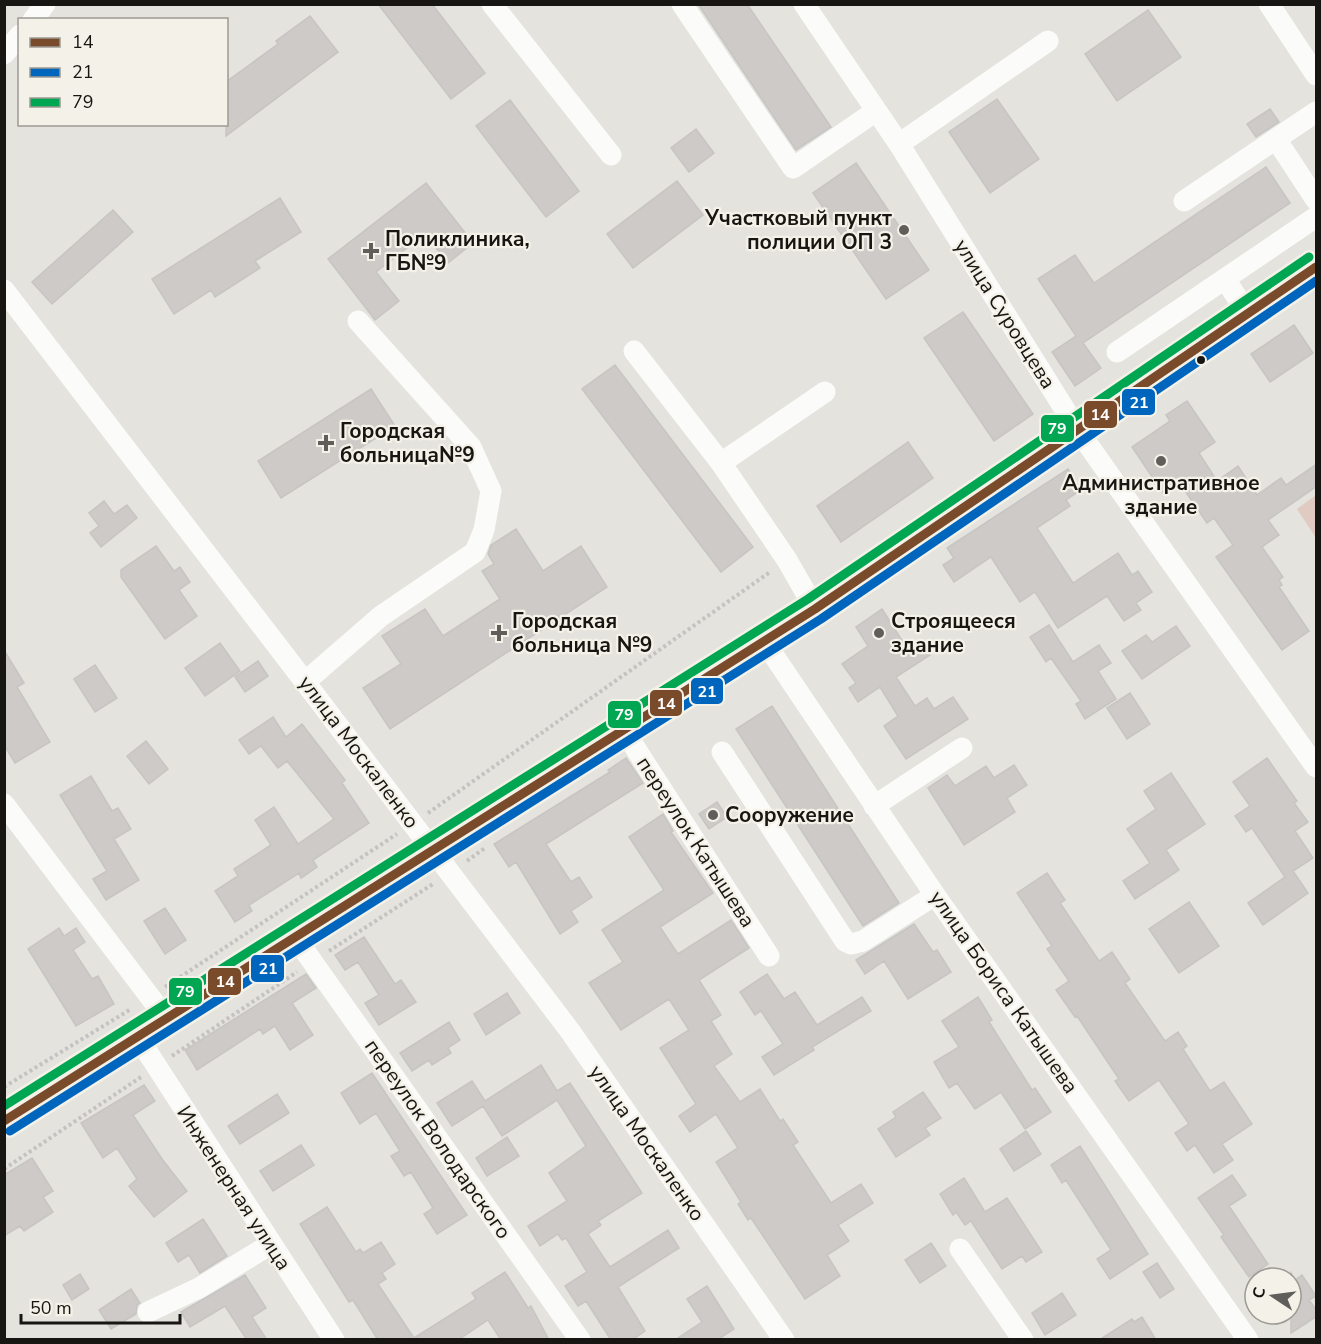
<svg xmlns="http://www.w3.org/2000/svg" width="1321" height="1344" viewBox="0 0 1321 1344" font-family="'Nunito Sans',sans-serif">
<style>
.grass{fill:#e0cac1}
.building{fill:#cdcac7;stroke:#c7c5c2;stroke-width:1.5}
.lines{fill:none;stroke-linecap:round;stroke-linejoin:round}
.path{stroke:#c4c3c2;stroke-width:4;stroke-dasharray:3 3;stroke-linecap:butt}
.minor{stroke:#fbfbfa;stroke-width:21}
.major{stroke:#c2c3bd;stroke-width:27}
.bus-1-casing{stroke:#f4f2e8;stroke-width:14}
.bus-2-casing{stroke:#f4f2e8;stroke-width:14}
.bus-3-casing{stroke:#f4f2e8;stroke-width:14}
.bus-1{stroke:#7a4b2a;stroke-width:9}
.bus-2{stroke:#0065bd;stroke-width:9}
.bus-3{stroke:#00a651;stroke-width:9}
.poi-dot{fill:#5f5e5a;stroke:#f4f2e8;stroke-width:2}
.bus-dot{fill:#171613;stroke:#f4f2e8;stroke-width:2}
.labels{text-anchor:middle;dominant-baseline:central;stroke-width:4.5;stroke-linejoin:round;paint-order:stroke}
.poi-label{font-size:21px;font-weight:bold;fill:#171613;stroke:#f4f2e8;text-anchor:start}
.street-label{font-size:21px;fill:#171613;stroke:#f4f2e8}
.line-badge{stroke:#f4f2e8;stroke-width:2}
.badge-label{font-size:16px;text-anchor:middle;font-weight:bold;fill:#fff}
</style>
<rect width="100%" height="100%" fill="#e4e3de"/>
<path class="grass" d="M1316,495V538L1297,509Z"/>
<path class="building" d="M378,4H432L485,73L451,99Z
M698,4H747L831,127L796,150Z
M1148,10L1181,57L1117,101L1085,54Z
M310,16L338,52L226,136V82L278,44L276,41Z
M997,99L1039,159L990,193L949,132Z
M510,100L579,191L546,217L476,126Z
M1270,109L1279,122L1256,137L1247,124Z
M696,129L714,153L689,172L671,148Z
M856,163L929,270L886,299L813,193Z
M1266,167L1290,203L1083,343L1101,368L1075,386L1052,352L1076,336L1038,279L1075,255L1094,283Z
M677,181L703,215L633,268L607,234Z
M426,183L473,243L448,263L425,234L376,272L399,301L375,320L328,259Z
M280,198L301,232L255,261L260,268L215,297L211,290L174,314L152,279Z
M113,210L133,232L52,304L32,282Z
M963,312L1033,414L994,441L924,338Z
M1294,325L1313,353L1270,382L1251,354Z
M615,365L753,547L721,572L582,389Z
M371,389L395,426L281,498L258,461Z
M1187,401L1215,442L1199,453L1217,481L1238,466L1257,495L1281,478L1286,485L1317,464V486L1268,520L1279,535L1262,547L1283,577L1279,580L1282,585L1279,587L1309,631L1282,650L1216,557L1233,545L1214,518L1207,523L1179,482L1163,493L1132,447L1170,421L1166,415Z
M908,442L933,478L841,542L817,506Z
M1068,469L1081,490L1066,500L1070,506L1037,528L1073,583L1118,553L1132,575L1138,571L1152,592L1136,603L1141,610L1124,621L1107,596L1058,628L1035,592L1020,602L991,557L954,582L943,565L954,558L947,548Z
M104,501L114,514L127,505L137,518L101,547L90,533L99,526L89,513Z
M516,529L543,571L581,546L607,587L390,729L363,688L401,664L382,636L425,609L443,636L500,599L482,571L494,564L488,554L491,545Z
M156,546L174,571L180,567L190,582L179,590L197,616L165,639L121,577V570Z
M882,609L908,650L921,641L930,655L896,677L915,706L927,698L934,709L953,697L968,719L906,759L884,726L898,716L880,687L858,702L849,688L856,683L842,664L868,646L856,627Z
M1049,625L1073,662L1099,645L1111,663L1098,671L1116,699L1085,719L1076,704L1081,701L1051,658L1046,662L1030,637Z
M1176,626L1190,646L1142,679L1122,651L1146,635L1152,642Z
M220,643L240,671L205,696L185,668Z
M4,650L24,683L17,687L50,742L15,763L4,745Z
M258,661L268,676L245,692L235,677Z
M95,665L117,698L95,712L74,679Z
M1130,693L1150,724L1127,739L1107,708Z
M772,706L899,903L863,926L736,729Z
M273,717L286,737L302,724L345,780L342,783L369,823L313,860L317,867L301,878L299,873L249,905L252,911L235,922L215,891L238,876L234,869L271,845L255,820L274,807L298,844L334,819L287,761L278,768L261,746L249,754L239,740Z
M146,741L168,769L149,784L127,756Z
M626,758L643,783L546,844L571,882L579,877L592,897L571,911L578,922L560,934L516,862L509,867L494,844L610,772L608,770Z
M1267,758L1297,801L1294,803L1308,822L1295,831L1313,858L1293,871L1308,893L1263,925L1248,903L1285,877L1252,828L1246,832L1235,816L1250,806L1233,782Z
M1014,765L1027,785L1007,798L1015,812L964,845L928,788L947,775L955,786L986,766L994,778Z
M1171,773L1205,824L1166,850L1179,870L1135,899L1123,881L1150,863L1127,829L1156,809L1144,791Z
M91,776L112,811L118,808L131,829L114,839L139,880L106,900L93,879L107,871L60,795Z
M717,802L727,817L709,829L699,814Z
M663,814L673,831L671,832L713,893L660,927L678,954L731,920L749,948L699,980L721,1015L711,1021L732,1054L714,1066L740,1102L760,1089L780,1121L783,1119L798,1142L793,1145L831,1203L861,1184L873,1203L838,1225L849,1241L827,1255L840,1276L805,1299L751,1218L748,1220L738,1204L741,1202L716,1162L738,1148L716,1114L690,1132L679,1116L696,1104L660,1048L689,1030L669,999L621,1030L589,983L623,962L602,930L664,890L629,837Z
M1047,873L1065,900L1060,903L1099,961L1112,952L1130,979L1125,983L1165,1041L1178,1032L1187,1046L1183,1049L1210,1091L1224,1082L1252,1124L1222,1144L1233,1160L1214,1173L1195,1145L1187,1151L1175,1133L1189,1124L1159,1080L1129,1101L1115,1081L1119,1079L1077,1016L1075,1017L1056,990L1069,981L1047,949L1052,946L1017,893Z
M1189,902L1219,946L1179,973L1149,929Z
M165,908L186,940L165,954L144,921Z
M914,924L933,952L937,950L951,972L908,999L884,961L865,974L856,960Z
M59,928L64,936L76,928L85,942L73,950L92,979L98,976L114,1004L76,1026L28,949Z
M364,937L395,984L401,980L416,1002L379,1025L365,1003L379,995L358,962L345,970L335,955Z
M306,974L316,988L292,1003L313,1035L290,1050L275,1026L263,1034L260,1029L197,1070L185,1050Z
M767,974L784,999L795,992L817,1025L862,997L871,1011L812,1047L814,1050L774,1075L762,1057L783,1044L761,1011L755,1015L740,992Z
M507,993L520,1013L486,1035L474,1014Z
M978,997L992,1020L989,1022L1032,1090L1035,1088L1051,1112L1025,1129L1001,1092L975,1109L957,1083L949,1088L934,1062L959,1047L942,1021Z
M449,1022L460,1040L448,1048L451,1053L432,1065L429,1060L412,1071L400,1053Z
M541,1065L557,1091L570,1083L642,1193L598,1221L601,1225L588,1234L610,1267L668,1230L679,1248L618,1287L645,1331L632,1340H611L586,1301L578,1306L565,1286L587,1272L566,1238L562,1240L558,1234L540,1246L528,1226L567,1201L549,1173L586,1146L557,1100L502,1136L483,1106L452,1126L437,1103L472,1081L485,1101Z
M372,1073L467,1215L437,1234L424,1214L433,1208L411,1172L404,1176L391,1156L400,1151L376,1113L360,1124L341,1093Z
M144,1085L155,1101L133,1115L162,1159L187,1191L154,1217L129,1186L137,1179L117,1148L103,1158L81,1123Z
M923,1092L941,1118L925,1128L930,1135L896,1157L878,1129L896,1117L893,1112Z
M277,1094L289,1113L240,1144L228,1126Z
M1026,1131L1041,1154L1014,1171L1000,1149Z
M507,1137L519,1156L487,1176L476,1158Z
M301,1145L314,1165L273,1191L260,1171Z
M1080,1146L1148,1254L1110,1279L1097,1259L1111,1250L1066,1180L1062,1183L1051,1165Z
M32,1158L53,1191L43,1197L53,1212L24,1231L20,1226L4,1236V1175Z
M1232,1175L1246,1195L1229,1206L1268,1264L1249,1277L1221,1237L1224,1235L1198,1198Z
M964,1178L985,1212L1007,1198L1042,1252L1026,1262L1022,1256L1002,1269L971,1221L965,1225L956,1212L953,1215L940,1194Z
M327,1207L356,1252L360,1249L363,1253L381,1242L395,1264L382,1273L386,1279L378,1284L414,1338L476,1299L472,1293L505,1272L528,1308L531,1306L549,1340H501L488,1320L458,1340H378L353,1300L349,1302L300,1224Z
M203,1219L227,1256L200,1273L189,1255L178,1262L166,1243Z
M931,1243L946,1266L920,1283L905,1260Z
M1157,1263L1174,1289L1160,1298L1143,1272Z
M1291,1273L1295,1280L1302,1275L1316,1296L1309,1300L1317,1311V1316L1291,1333Z
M80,1274L89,1289L72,1300L63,1285Z
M245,1275L266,1308L252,1317L267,1340H247L225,1306L190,1327L181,1312Z
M707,1286L734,1329L717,1340H675L702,1322L687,1299Z
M131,1289L140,1303L137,1305L136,1314L111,1329L99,1310Z
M1062,1293L1076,1315L1045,1335L1032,1313Z
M1142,1317L1156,1340H1099L1132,1319L1134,1322Z"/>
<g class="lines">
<path class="path" d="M428,813L770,572
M467,861L485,848
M329,951L433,884
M165,987L397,834
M172,1056L297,972
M4,1087L131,1009
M4,1169L141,1077"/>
<path class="minor" d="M492,4L611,155
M682,4L793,168L876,111
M804,4L899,144L1077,429L1316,767
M1269,4L1316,75
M33,20L45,4
M4,54L20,35
M1276,139L1316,200
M899,144L1048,41
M1184,201L1316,112
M1225,279L1247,313
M4,290L305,682L570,1031L784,1340
M634,351L721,463L787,560L815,609
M1117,352L1316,217
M721,463L825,392
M764,641L935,895L1248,1340
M305,682L381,616L475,552L484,530L491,491L471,447L358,321
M623,729L769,956
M722,752L845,941L851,944L863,941L935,895
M4,804L166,1018
M874,806L962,748
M295,937L580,1340
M137,1036L334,1340
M960,1249L1023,1340
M148,1312L199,1288L271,1244"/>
<path class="major" d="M4,1121L137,1036L815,609L1316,267"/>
<g class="bus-1-casing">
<path id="bus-1" d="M4,1121L815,609L1316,267"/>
</g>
<g class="bus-2-casing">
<path id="bus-2" d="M10,1131L821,619L1316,281"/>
</g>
<g class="bus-3-casing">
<path id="bus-3" d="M4,1106L808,599L1309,257"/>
</g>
<use href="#bus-1" class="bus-1"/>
<use href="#bus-2" class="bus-2"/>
<use href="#bus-3" class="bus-3"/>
</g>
<g class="poi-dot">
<circle cx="904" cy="230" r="6"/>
<path d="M368 242h6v6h6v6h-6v6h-6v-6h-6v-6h6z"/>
<path d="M323 434h6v6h6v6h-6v6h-6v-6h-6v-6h6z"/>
<circle cx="1161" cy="461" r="6"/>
<path d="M496 624h6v6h6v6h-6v6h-6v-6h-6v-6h6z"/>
<circle cx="879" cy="633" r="6"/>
<circle cx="713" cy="815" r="6"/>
</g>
<circle class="bus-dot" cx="1201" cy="360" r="5"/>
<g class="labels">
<g class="poi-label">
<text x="892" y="218" text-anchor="end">Участковый пункт<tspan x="892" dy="24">полиции ОП 3</tspan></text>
<text x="385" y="239">Поликлиника,<tspan x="385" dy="24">ГБ№9</tspan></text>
<text x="340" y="431">Городская<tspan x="340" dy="24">больница№9</tspan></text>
<text x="1161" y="483" text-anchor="middle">Административное<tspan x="1161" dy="24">здание</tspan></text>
<text x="512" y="621">Городская<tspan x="512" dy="24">больница №9</tspan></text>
<text x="891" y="621">Строящееся<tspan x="891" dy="24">здание</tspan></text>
<text x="725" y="815">Сооружение</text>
</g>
<g class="street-label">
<text transform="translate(1005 314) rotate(58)">улица Суровцева</text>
<text transform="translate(359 752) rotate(53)">улица Москаленко</text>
<text transform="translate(696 842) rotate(57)">переулок Катышева</text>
<text transform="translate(1004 992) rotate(55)">улица Бориса Катышева</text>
<text transform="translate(438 1139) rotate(55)">переулок Володарского</text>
<text transform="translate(647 1143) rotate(55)">улица Москаленко</text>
<text transform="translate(234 1188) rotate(57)">Инженерная улица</text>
</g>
</g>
<g class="line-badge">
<rect x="1121" y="388" width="35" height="28" rx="6" fill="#0065bd"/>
<rect x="1083" y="400" width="35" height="29" rx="6" fill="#7a4b2a"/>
<rect x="1040" y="414" width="35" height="29" rx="6" fill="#00a651"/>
<rect x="690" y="677" width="34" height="28" rx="6" fill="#0065bd"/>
<rect x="649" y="689" width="34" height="28" rx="6" fill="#7a4b2a"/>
<rect x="607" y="700" width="35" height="29" rx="6" fill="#00a651"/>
<rect x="250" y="954" width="35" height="29" rx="6" fill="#0065bd"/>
<rect x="207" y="967" width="35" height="29" rx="6" fill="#7a4b2a"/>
<rect x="168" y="977" width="35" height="29" rx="6" fill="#00a651"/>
</g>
<g class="badge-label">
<text x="1139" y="408">21</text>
<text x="1100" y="420">14</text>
<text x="1057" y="434">79</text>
<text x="707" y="697">21</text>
<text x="666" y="709">14</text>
<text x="624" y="720">79</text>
<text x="268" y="974">21</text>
<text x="225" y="987">14</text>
<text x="185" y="997">79</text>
</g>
<rect width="1321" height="1344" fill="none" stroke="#171613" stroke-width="12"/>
<rect x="18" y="18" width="210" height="108" fill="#f4f2e8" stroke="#9c9a93" stroke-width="1.5"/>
<rect x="30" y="38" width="30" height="9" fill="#7a4b2a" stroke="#9c9a93" stroke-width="1.5"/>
<text x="72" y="48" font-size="18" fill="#171613">14</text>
<rect x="30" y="68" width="30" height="9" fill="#0065bd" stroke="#9c9a93" stroke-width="1.5"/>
<text x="72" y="78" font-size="18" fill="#171613">21</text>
<rect x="30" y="98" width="30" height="9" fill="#00a651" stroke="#9c9a93" stroke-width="1.5"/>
<text x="72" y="108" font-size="18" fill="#171613">79</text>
<g transform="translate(1273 1296) rotate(283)"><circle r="28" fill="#f4f2e8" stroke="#9c9a93" stroke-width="1.5"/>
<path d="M0-4.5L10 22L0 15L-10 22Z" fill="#5f5e5a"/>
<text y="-9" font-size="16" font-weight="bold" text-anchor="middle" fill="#171613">С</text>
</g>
<path d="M21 1314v9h159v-9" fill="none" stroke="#171613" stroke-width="3"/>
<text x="30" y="1314" font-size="18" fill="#171613" stroke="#f4f2e8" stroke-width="4.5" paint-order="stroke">50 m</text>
</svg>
